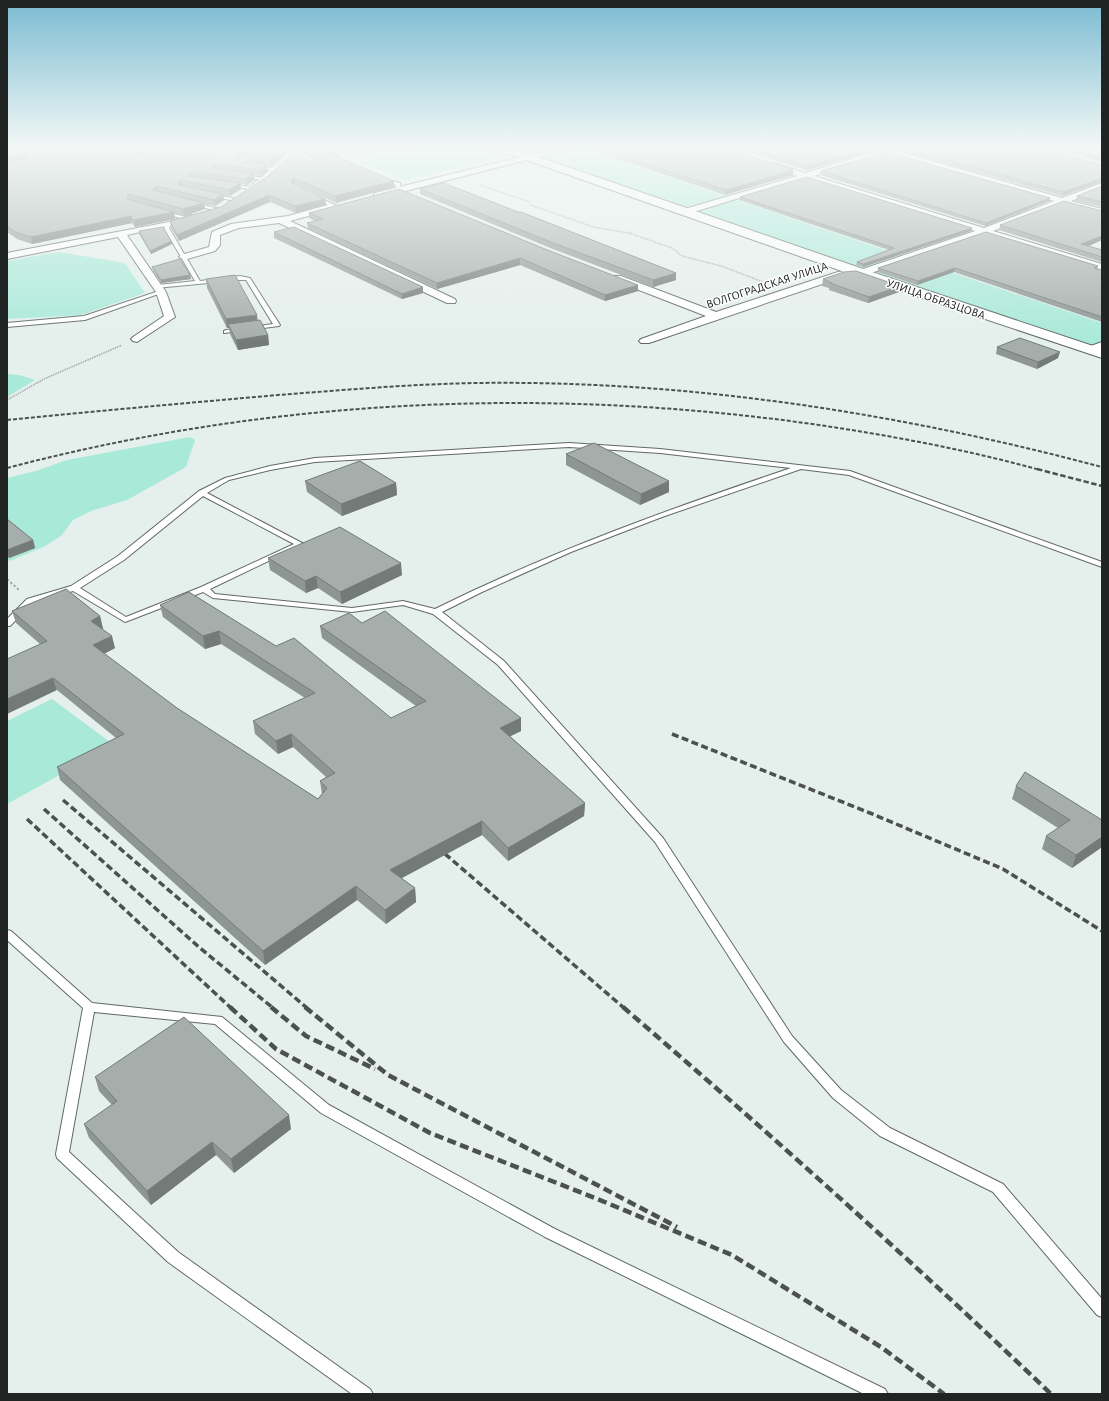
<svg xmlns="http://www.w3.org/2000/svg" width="1109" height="1401" viewBox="0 0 1109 1401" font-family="'Alegreya Sans',sans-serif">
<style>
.green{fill:#a9e9d8}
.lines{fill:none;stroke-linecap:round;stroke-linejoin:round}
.service-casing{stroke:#606966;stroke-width:2}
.minor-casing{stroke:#606966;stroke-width:2}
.tertiary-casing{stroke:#606966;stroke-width:2}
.path-far1{stroke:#a3aba9;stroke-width:1.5;stroke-dasharray:1.5 1;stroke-linecap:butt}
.path{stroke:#a3aba9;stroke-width:2;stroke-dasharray:2.5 2;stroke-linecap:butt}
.service{fill:#fff;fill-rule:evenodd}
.minor{fill:#fff;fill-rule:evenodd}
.tertiary{fill:#fff;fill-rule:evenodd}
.rail-far3{stroke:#4c5150;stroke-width:2;stroke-dasharray:4 2;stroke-linecap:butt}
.rail-far2{stroke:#4c5150;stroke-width:2.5;stroke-dasharray:5.5 2.5;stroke-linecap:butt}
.rail-far1{stroke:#4c5150;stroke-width:3.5;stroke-dasharray:7 3.5;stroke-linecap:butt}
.rail{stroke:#4c5150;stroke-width:4.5;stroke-dasharray:9 4.5;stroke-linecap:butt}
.wall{fill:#8e9693;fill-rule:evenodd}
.shaded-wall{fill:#747a78}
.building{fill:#a5aeab;stroke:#747a78}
.labels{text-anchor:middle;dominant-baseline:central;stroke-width:3;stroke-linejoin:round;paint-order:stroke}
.far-street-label{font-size:12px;fill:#202423;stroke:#fff}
</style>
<rect width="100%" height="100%" fill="#e5efec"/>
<path class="green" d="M422,147H475L503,157L405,180L357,162Z
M571,147H579L1102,323V354L528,157Z
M59,252L125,263L145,293L81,315L7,319V261Z
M7,374L19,375L35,380L7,397Z
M190,437L195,440L186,467L127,500L91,511L73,520L61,536L45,546L10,561L7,559V478L36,471L67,460Z
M52,699L114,745L7,804V721Z"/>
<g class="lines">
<g class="service-casing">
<path id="service" d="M210,147H215L204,153L201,152Z
M256,147H261L243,163L244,165L274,168L276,170L240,167L239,162Z
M317,147H323L341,154L338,155Z
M243,175L265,178L267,179L265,180L241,177Z
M382,178L400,183V191L396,190V185L382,180Z
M228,184L252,187L254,188L252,189L226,186Z
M212,194L237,199V200L235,201L210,196Z
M312,196H316L337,206L333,207L312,198Z
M194,203L220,209V210L218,211L192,205Z
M163,211L190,218V219L188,220L161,213V211Z
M168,223L172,224L169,228L200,281L240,276L250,278L280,325L279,326L224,333V331L226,330L273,324L246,280H240L156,288L155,287L158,285L195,281L164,228Z
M159,291L164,292L85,320L7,327V323L84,316Z
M569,443L660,449L850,471L1102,562V567L849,475L801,469L662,517L571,552L482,592L442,612L504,661L663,838L792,1036L841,1090L890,1128L1003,1184L1102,1299V1317L1097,1315L993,1192L880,1136L833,1098L784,1042L655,842L498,665L433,614L403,605L352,612L213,598L203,592L125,622L73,591L33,603L10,626H7V619L27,599L71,586L118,556L199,491L225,478L270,466L315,458ZM569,447L660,453L791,468C669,509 550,552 435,609L403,601L352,608L215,594L210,589L304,544L207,493L229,480L270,470L315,462ZM203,496L294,544L201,587L126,617L80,588L124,560Z
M7,930L11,931L92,1003L222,1017L329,1105L555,1229L885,1389L888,1394H864L545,1237L321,1113L215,1024L94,1012L69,1152L178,1252L370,1389L373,1394H352L168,1262L57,1158L56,1154L83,1008L7,940Z"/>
</g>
<g class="minor-casing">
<path id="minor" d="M283,147H291L295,154C288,163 257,195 246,193V189L262,177L287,154Z
M867,147L890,149L1062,198L1102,183V189L1071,201L1102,209V215L1063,204L993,231L1102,264V270L985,234L865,275L843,277L649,343H641L639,341L641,339L706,316L613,280L612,278L613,276H621L716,312L838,272L860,270L975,231L805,178L687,214H681L680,212L681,210L797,176L768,167V163H774L805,173L878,151ZM886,154L1054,201L984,228L814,176Z
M528,155L532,157L531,159L378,198L374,195L375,193Z
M331,204L334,205V209L290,221L455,299L456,301L455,303H447L279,223L239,228L220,235V245L215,251L184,260L179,257L181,255L209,247L212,232L231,224L288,216Z
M191,215L196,218L194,220L127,235L166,292L175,317L137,342L133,341L131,339L133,337L164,316L156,292L118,237L7,259V253L169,222Z
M1102,342V349L1089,353L1083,350L1085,348Z"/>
</g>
<g class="tertiary-casing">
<path id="tertiary" d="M7,147H17L7,152Z
M494,147H509L528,154L557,147H576L575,149L539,157L866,270L1102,349V358L856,276L495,149Z"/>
</g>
<path class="path-far1" d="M480,185L530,202L531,205L593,227L629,233L672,248L682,256L721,266L766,283
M7,400L44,379L122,345"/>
<path class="path" d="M7,579L20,591"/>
<use href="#service" class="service"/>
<use href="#minor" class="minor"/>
<use href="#tertiary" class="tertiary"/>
<path class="rail-far3" d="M7,420C97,411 187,403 278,395C344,390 411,384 477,383C689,380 898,413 1102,467
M7,468C273,398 548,386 819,425C893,436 968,450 1040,470"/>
<path class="rail-far2" d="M1037,469L1102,486"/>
<path class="rail-far1" d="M672,734L870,813L1003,869L1102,931
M63,800L307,1008
M44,809L200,948L273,1008
M27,819L231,1008
M437,847L624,1008"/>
<path class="rail" d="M230,1007L276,1049L430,1133L595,1198L732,1255L881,1347L944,1394
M271,1007L306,1036L375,1069
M305,1007L388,1075L677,1227
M623,1007C769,1133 912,1261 1051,1394"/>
</g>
<path class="wall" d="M14,147H190L239,161V162L245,163L244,157L284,148L285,154L271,166H266L267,171L261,176L254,175V180L247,185L240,184L241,189L230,196L223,195L224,200L215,206L204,204L205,209L184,216L174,213L175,219L135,227L132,223L32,244L17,239L7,232V148L14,149ZM29,153L36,154L30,157Z
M292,147H328L335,149V156L394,181V187L336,203L301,187L325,199L326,205L296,213L270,202L179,241L171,228L170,221L221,207L314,162L317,161L295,151Z
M582,147H721L793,170V175L725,195Z
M730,147H874L873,151L807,170Z
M886,147H1037L1102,165L1062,196Z
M1044,147H1102V162Z
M821,171L1049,201L985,226L820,175Z
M1102,186V207L1076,201L1077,196Z
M399,189L638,291L605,301L520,265L437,289L308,229L307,223L315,221L309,218V213Z
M420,189L676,273V280L653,287L553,249L420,194Z
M740,197L971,231L863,267L856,265L857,262L889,250L739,200Z
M1102,211V240L1088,246L1102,250V262L999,230L1000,225Z
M139,231L172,244L151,254L139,234Z
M274,232L423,287V293L402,299L274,238Z
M1098,266L1097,269L1102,270V322L954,272L917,285L878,272V268Z
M152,267L190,275L191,279L161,283L153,270Z
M206,279L257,320L268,335L269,345L238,350L230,334L229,328H227L207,288Z
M823,279L900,286L899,292L868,303L829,290V288L822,286Z
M997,347L1058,358L1037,369L996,354Z
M566,454L669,492L640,505L566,465Z
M305,481L396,483L397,495L342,516L307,492Z
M7,519L33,540L35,548L9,558L7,556Z
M268,558L402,575L342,604L318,588L306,593L270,570Z
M189,592L391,718L416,706L322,638L320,626L362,623L521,718V731L510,736L585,803L584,816L508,861L482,835L401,878L415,888L416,902L386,924L357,900L265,965L60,780L57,767L116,738L57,690L40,644L16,623L12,611L100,616L103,629H102L115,648L104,654L177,708L318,799L322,794L320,781L326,777L293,747L278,754L255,734L253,721L305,698L221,644L205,649L163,617L160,605Z
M1016,786L1102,820V847L1072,868L1042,849L1046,836L1058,828L1012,799Z
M95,1077L291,1129L234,1173L216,1155L151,1205L89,1138L84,1124L112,1105L99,1091Z"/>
<path class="shaded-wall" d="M47,147H67L41,155L40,149Z
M148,147H163L132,163L130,154Z
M247,147H254L238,162L237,156Z
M872,147H874L873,151L807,170L808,166Z
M284,148L285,154L271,166V160Z
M335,149V156L326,152Z
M29,152L30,158L7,165V159Z
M215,164L216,171L212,168Z
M266,164L267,171L261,176L260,170Z
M793,170V175L725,195L726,190Z
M192,172L193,179L188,176Z
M254,174V180L247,185L246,179Z
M294,178L295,185L292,187L291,181Z
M1102,178V182L1062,196L1063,192Z
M181,180L182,187L179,189L178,182Z
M394,181V187L336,203L335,196Z
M240,183L241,189L230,196L229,190Z
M156,186L157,193L153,190Z
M223,194L224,200L215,206L214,200Z
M269,195L270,202L179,241L177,235Z
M1050,198L1049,201L985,226L986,223Z
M325,199L326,205L296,213L295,206Z
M204,203L205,209L184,216L183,209Z
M174,212L175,219L135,227L133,220Z
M131,216L132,223L32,244L31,237Z
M972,228L971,231L863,267V264Z
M1102,236V240L1080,250L1081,244Z
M171,241L172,244L151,254L150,251Z
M520,258V265L437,289V283Z
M955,268L954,272L917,285L918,281Z
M676,273V280L653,287V280Z
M190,275L191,279L161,283V280Z
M638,285V291L605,301V295Z
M900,286L899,292L868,303L869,297Z
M423,287V293L402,299V294Z
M257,315L258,324H228L229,328H227L226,319Z
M268,335L269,345L238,350L236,340Z
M1060,352L1058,358L1037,369L1038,362Z
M669,481V492L640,505L641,494Z
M396,483L397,495L342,516L341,504Z
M33,540L35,548L9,558L7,550Z
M401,563L402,575L342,604L340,592Z
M316,576L318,588L306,593L305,581Z
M100,616L103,629L94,633L91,621Z
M219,631L221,644L205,649L203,636Z
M112,636L115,648L96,658L93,645Z
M53,678L57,690L7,714V699Z
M521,718V731L501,741L500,728Z
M291,734L293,747L278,754L276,741Z
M585,803L584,816L508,861V848Z
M482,821V835L391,884L390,870Z
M1102,837V847L1072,868L1076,855Z
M356,886L357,900L265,965L263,951Z
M415,888L416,902L386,924L385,910Z
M289,1115L291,1129L234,1173L231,1159Z
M212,1142L216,1155L151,1205L147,1191Z"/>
<path class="building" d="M29,147H47L40,149Z
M59,147H148L130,154L131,157L136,158L161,147H190L226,156L236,147H247L237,156L239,162L266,164L260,170L215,164L212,168L254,174L246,179L192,172L188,176L240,183L229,190L181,180L178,182L179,185L223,194L214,200L156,186L153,190L204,203L183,209L128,194L127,199L174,212L133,220L131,216L31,237L15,232L7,226V164Z
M255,147H284V148L271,160L244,157Z
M299,147H328L335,149L326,152L394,181L335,196L294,178L291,181L292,183L325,199L295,206L269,195L177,235L170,221L221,207L268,176L292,153L314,162L323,159L322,157Z
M595,147H721L793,170L726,190Z
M745,147H872L808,166Z
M902,147H1037L1102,165V178L1063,192Z
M1062,147H1102V158Z
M7,148L29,152L7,159Z
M886,152L1050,198L986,223L821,171Z
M807,177L972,228L863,264L857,262L894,248L740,197Z
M444,183L518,212H521L676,273L653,280L553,243L420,189Z
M1102,186V202L1077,196Z
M399,189L545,249L638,285L605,295L520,258L437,283L307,223L323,219L309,213Z
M1064,201L1102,211V236L1081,244L1102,250V257L1000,225Z
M163,227L171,241L150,251L139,231Z
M294,227L423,287L402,294L274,232Z
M986,232L1098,266L1094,268L1102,270V317L955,268L918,281L878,268Z
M180,259L190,275L161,280L152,267Z
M856,271L900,286L869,297L830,283H832L823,279L844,272Z
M235,275L257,315L226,319L206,279Z
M260,320L268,335L236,340L228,324Z
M1020,338L1060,352L1038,362L997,347Z
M594,443L669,481L641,494L566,454Z
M360,461L396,483L341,504L305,481Z
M7,519L33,540L7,550Z
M340,527L401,563L340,592L316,576L305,581L268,558Z
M66,589L100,616L91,621L112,636L93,645L177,708L318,799L327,788L320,781L335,773L291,734L276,741L253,721L315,693L219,631L203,636L160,605L189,592L276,646L294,638L391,718L426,701L320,626L349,613L362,623L385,611L521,718L500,728L585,803L508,848L482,821L390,870L415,888L385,910L356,886L263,951L57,767L124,734L53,678L7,699V659L47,641L12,611Z
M1025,772L1102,820V837L1076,855L1046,836L1070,820L1016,786Z
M184,1017L289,1115L231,1159L212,1142L147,1191L84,1124L117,1101L95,1077Z"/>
<linearGradient id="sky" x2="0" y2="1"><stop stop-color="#7bbbd2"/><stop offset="0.43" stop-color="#f3f8f6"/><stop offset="1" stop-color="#f3f8f6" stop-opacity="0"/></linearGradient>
<rect width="1109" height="343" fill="url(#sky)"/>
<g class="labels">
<g class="far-street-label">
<text transform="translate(767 285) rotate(-18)">ВОЛГОГРАДСКАЯ УЛИЦА</text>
<text transform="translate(936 299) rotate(19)">УЛИЦА ОБРАЗЦОВА</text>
</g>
</g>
<rect width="1109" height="1401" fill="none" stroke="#202423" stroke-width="16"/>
</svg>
